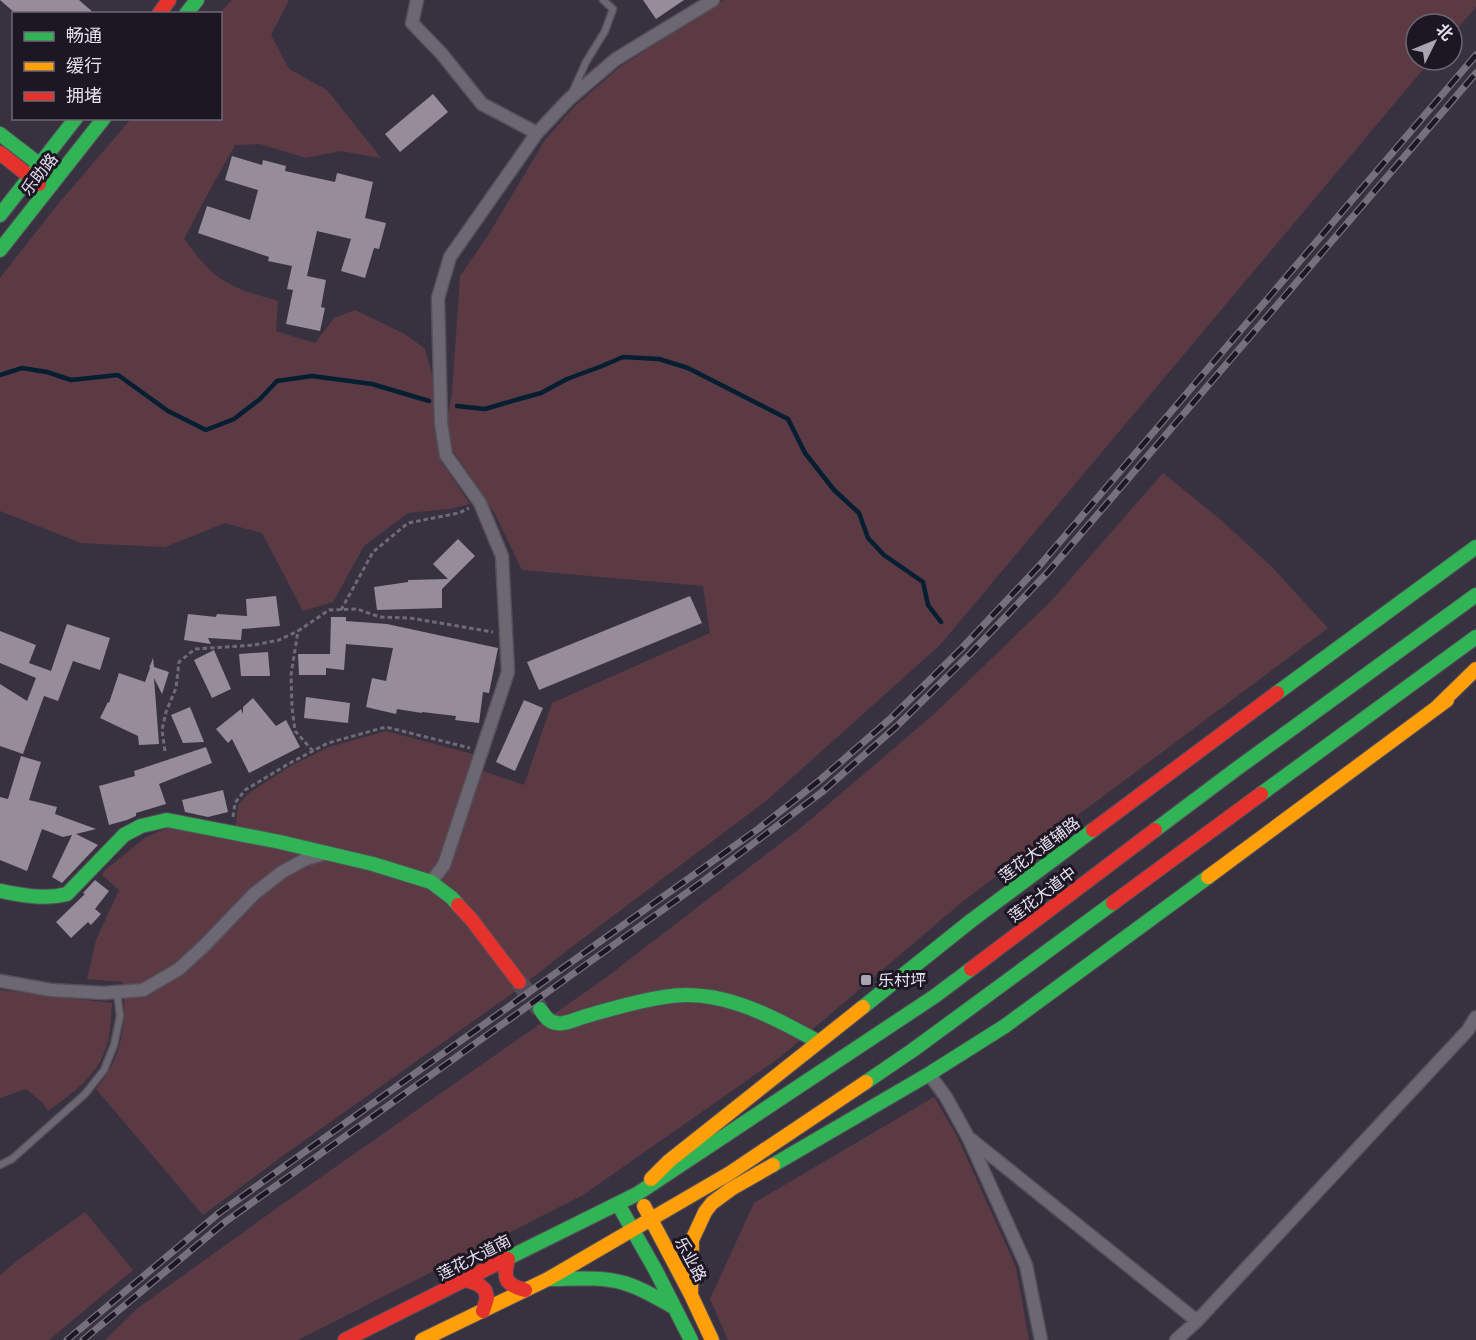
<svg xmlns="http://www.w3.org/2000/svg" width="1476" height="1340" viewBox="0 0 1476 1340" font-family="'PT Serif','Noto Sans SC',serif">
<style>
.green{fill:#5b3a44}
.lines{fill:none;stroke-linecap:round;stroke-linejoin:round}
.stream{stroke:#061e31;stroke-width:4.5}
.building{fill:#978c99}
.secondary-tunnel{stroke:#524c5b;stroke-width:18;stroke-dasharray:18 9;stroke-linecap:butt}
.lane-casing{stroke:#544f5b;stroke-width:9}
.street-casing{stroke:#544f5b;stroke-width:15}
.fast-casing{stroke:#544f5b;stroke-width:16}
.slow-casing{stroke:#544f5b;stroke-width:16}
.jam-casing{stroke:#544f5b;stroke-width:16}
.path{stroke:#6f6b76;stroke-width:3;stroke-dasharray:4.5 3;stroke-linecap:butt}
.lane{stroke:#6c6872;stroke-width:6}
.street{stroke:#6c6872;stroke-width:12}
.fast{stroke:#30b455;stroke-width:14}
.slow{stroke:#ff9f0a;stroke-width:14}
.jam{stroke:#e5322d;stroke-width:14}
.rail-casing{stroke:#74707c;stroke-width:7}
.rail{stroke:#1c1723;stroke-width:4.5;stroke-dasharray:14;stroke-linecap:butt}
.poi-dot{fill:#aaa3b3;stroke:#1c1723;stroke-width:2}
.labels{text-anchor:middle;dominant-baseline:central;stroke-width:6;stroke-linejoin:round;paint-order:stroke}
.street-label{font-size:16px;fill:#e7e0f1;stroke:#1c1723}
.poi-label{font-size:16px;fill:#e7e0f1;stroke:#1c1723;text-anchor:start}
</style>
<rect width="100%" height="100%" fill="#383240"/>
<path class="green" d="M232,0H289L271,35L289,69L327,90L381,158L341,151L306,158L260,144L235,145L208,193L184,239C196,255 210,274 228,283C243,292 262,296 278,301L276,331L315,343L334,318L355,310L405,334L425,349L434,382L441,461L470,504L449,509L408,513L364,546L333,602L303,611L262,533L225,523L165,547L81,543L0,511V278L58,204L131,119L220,118V13Z
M724,0H1476V7L1452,35V24H1416V60H1431L940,645L766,801L569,949L513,993L288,1152L203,1215L96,1089C101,1082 106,1076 110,1069C124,1043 127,1011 122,982L87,979L96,940L119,890L102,875L105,870L146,837L170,827L234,841L238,805L249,793L292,765L329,747L386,731L476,755L471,767L524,785L552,703L710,633L703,586L522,570L494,512L452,449L447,418L452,394L460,276L487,237L545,140L574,107L621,66Z
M1163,473L1221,520L1272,567L1328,628L962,902L779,1058L583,1195L298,1340H105L138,1308L284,1203L604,979L803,826L933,715L1051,601Z
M0,990L112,1003C111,1016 111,1029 108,1041C100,1075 74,1092 48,1111L42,1102L26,1089L0,1098Z
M934,1097L957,1136L1016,1267L1029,1340H728L710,1299L754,1203Z
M85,1212L133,1270L49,1340H0V1275L19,1259Z"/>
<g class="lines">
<path class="stream" d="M0,375L22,368L47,372L71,380L118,375L168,411L206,430L234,419L260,399L277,381L312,376L372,384L429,401
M457,406L485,409L519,399L541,393L567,379L602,366L623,357L659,359L688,368L788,419L805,453L834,490L859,513L868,538L884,555L923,582L928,605L941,622"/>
</g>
<path class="building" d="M0,0H79L95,14H16Z
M643,0H684L656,19Z
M433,94L448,112L400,152L385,134Z
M232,156L262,165L263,160L286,166L285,171L335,182L337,173L373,182L365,218L386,223L379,249L374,248L365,278L341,271L351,239L317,231L307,276L326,280L321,307L325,308L320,331L286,324L293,290L287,289L292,266L268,261L269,257L198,233L207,206L250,220L258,190L225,180Z
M458,539L475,556L442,589V608L377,610L374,587L408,582V580L448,579L433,564Z
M276,596L280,626L242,629L241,640L208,638L211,644L184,640L188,614L216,617L217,614L247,616L246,599Z
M690,596L702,623L539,690L527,662Z
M331,617H346V621L387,624L498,648L489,693L483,692L479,723L455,720L456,716L422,712V713L397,709L396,714L366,707L372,678L386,681L393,648L346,644L344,670L326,668V675H299L298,654H330Z
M67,624L110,638L100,670L73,661L58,701L44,696L23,754L0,746V684L27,701L36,678L0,663V631L36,645L29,663L51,671Z
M214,650L231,689L212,698L194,660Z
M268,652L270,676H241L239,654Z
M153,658L154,667L169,672L162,694L154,678L159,744L139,745L138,736L100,718L108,702L109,703L119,673L145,682L150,668L149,665L150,666Z
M306,697L350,703L348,723L304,718Z
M253,698L276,726L286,720L300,747L249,773L232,739L228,743L216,729L241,709L243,714V707Z
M524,700L543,708L515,771L496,762Z
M190,707L204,742L183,743L171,715Z
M206,747L212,763L159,784L166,804L136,813V816L127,820L109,825L99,786L135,776L134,771Z
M21,756L41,762L29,800L57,807L55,814L96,829L76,834L98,845L62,883L52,877L72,835L63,837L42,829L27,871L0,860V797L8,799Z
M223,790L228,812L208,817L185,812L182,800Z
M95,880L109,891L95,909L101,914L91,925L88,922L71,938L56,922L85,894L83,893Z"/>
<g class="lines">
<path class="secondary-tunnel" d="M519,982L540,1009"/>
<g class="lane-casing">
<path id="lane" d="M572,93L586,62L605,31L613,9L603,0
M0,1165L12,1159L85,1094L104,1070L114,1045L120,1016L117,992"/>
</g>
<g class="street-casing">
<path id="street" d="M417,0L412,23L441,53L482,104L537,133L450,257L438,298L441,423L446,455L480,503L502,556L508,672L444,865L431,882
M537,133L569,99L616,59L713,0
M0,981L51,990L104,993L143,990L179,969L205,945L254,894L282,872L306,859L324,854
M929,1074L946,1097L968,1137L1197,1321
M969,1139L1026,1265L1041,1340
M1176,1340L1197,1321L1468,1030L1476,1017"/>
</g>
<g class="fast-casing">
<path id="fast" d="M186,14L197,0
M0,134L48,171
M0,215L76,118
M0,250L104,118
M1277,693L1476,547
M1261,794L1476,637
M1155,830L1235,770L1476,595
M0,891C23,895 44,900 67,894L124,835L141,826L167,820L280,842L373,864L431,882L452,898L458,905
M863,1007L972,920L1093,830
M540,1009C545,1016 548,1022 557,1023C564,1025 576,1019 583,1017C610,1009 637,1001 664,997C720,987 771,1016 819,1042
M866,1082L913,1050L1113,903
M773,1165L929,1074L1005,1026L1208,877
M618,1204L656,1271L691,1340
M506,1259L637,1194L935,996L971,969
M548,1279C573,1279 600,1276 624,1283C642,1288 659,1299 675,1308"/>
</g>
<g class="slow-casing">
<path id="slow" d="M1435,709L1476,669
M1208,877L1447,700
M651,1179L669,1161L863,1007
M644,1206L691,1295L712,1340
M691,1295L692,1240L705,1212L712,1203L731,1189L773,1165
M422,1340L548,1279L730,1173L866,1082"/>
</g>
<g class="jam-casing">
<path id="jam" d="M159,14L169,0
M0,153L39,184
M1093,830L1277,693
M1113,903L1261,794
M458,905L471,919L519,982
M971,969L1155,830
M508,1259C503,1278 505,1285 525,1290
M466,1280L478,1284L485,1290L487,1298L483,1311
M345,1340L506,1259"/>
</g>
<path class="path" d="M341,610L373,552L408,523L459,513L469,508
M165,751L162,730L166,712L176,688L179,662L195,649L254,645L279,640L298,631
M313,751L295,731L292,707L291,675L298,631L329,610L357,609L380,617L410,618L493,632
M233,817L235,803L245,790L290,763L328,743L386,727L470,748"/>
<use href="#lane" class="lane"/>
<use href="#street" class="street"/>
<use href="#fast" class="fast"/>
<use href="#slow" class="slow"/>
<use href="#jam" class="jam"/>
<g class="rail-casing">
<path id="rail" d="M67,1340L219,1213L758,829L820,780L890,719L962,648L1040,565L1476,55
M83,1340L225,1222L706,879L822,792L897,726L970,654L1049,571L1476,73"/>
</g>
<use href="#rail" class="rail"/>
</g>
<rect class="poi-dot" x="860" y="974" width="12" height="12" rx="3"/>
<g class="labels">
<g class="street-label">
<text transform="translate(39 174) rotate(-52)">乐助路</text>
<text transform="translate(1039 849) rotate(-37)">莲花大道辅路</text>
<text transform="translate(1042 894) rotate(-37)">莲花大道中</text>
<text transform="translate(474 1257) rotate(-27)">莲花大道南</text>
<text transform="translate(691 1259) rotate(62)">乐业路</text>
</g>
<g class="poi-label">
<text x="878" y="980">乐村坪</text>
</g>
</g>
<rect x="12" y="12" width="210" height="108" fill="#1c1723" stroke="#6d6775" stroke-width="1.5"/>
<rect x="24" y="32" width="30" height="9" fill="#30b455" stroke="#6d6775" stroke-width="1.5"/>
<text x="66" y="42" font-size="18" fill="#e7e0f1">畅通</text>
<rect x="24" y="62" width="30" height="9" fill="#ff9f0a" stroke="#6d6775" stroke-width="1.5"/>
<text x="66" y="72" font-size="18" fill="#e7e0f1">缓行</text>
<rect x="24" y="92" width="30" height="9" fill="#e5322d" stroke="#6d6775" stroke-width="1.5"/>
<text x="66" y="102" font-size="18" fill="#e7e0f1">拥堵</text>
<g transform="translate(1434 42) rotate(47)"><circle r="28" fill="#1c1723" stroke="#6d6775" stroke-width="1.5"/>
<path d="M0-4.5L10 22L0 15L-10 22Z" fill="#aaa3b3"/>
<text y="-9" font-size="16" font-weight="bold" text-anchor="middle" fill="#e7e0f1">北</text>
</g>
</svg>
